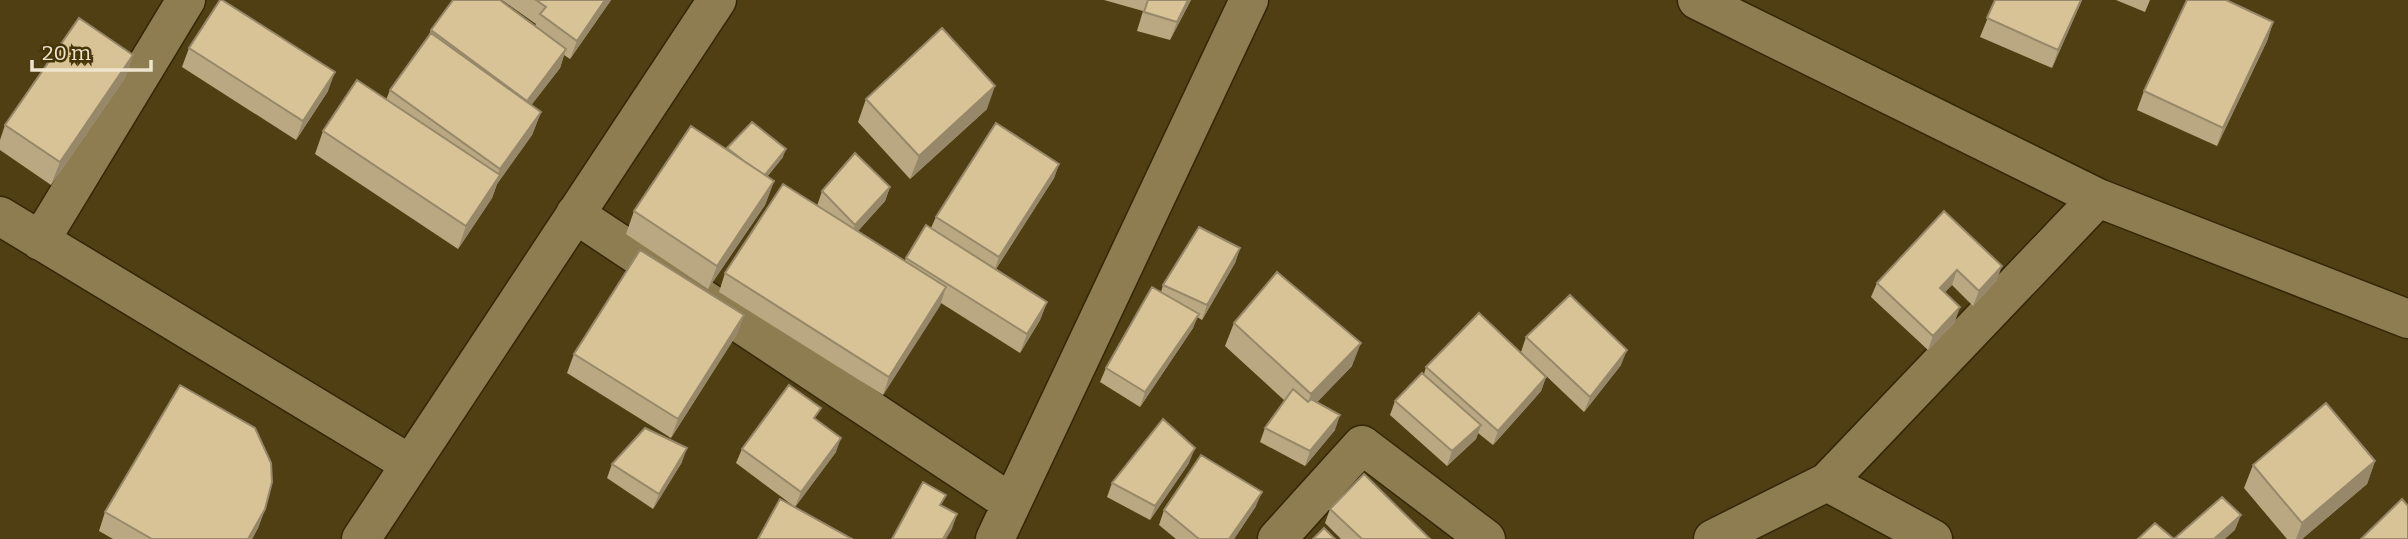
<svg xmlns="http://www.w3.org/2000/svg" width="2408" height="539" viewBox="0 0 2408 539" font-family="Bitter,serif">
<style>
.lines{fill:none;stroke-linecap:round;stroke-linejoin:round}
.minor-casing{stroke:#332705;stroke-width:41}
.minor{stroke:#8f7d52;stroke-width:38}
.wall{fill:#b9a881}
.shaded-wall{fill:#968869}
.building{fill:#d7c396;stroke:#968869;stroke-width:2}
</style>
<rect width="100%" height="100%" fill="#513f14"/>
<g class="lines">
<g class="minor-casing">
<path id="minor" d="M1697,0L2098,198L2408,319
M575,214L1011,503
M0,216L410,464
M40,241L186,0
M1827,482L1933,539
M361,539L717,0
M995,539L1249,0
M1277,539L1362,445L1486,539
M1713,539L1827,482L2098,198"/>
</g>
<use href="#minor" class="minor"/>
</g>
<path class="wall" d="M502,0H611L570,59L564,55L560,68L531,105L541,112L532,135L497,184L492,198L458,249L315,154L323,131L386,100L390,90L429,35L431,30L535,26L536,24Z
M1104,0H1191L1170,40L1137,31L1143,11Z
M1995,0H2082L2052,68L1980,37Z
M2116,0H2150L2145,12Z
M2273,22L2267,41L2217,146L2137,110L2144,91Z
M189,48L328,91L296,140L182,67Z
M133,55L125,78L51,185L0,150V140L5,125Z
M866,99L987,109L910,179L858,122Z
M727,148L783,157L767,177L774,181L765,205L708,289L626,234L634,211L726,149Z
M1059,164L1054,178L996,269L1047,302L1040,320L1020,353L941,303L883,395L719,292L725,273L817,206L822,191L890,187L885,201L858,231L905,261L906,258L931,228L936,217Z
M1944,211L1997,280L1973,306L1952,285L1944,292L1955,322L1928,350L1871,297L1877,283Z
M1240,248L1235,263L1202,320L1197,317L1193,328L1140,407L1100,382L1106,368L1161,292L1163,285Z
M744,315L737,334L671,438L567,373L574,354Z
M1234,323L1352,366L1317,402L1335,430L1305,466L1260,442L1265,428L1285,401L1225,346Z
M1526,337L1621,365L1584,412L1521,352Z
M1426,367L1546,377L1541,391L1493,445L1478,433L1476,439L1447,466L1390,415L1395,401L1424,374Z
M817,420L836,452L795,507L736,463L742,449Z
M2375,461L2367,484L2302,539H2287L2244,488L2253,465Z
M682,462L653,509L607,478L612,464Z
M1189,463L1150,520L1107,497L1112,483Z
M1256,506L1234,539H1176L1159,525L1164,510Z
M265,509L258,528L252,539H113L99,531L105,512Z
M1330,509L1430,539H1341L1325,523Z"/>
<path class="shaded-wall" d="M605,0H611L570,59L577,41Z
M1188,0H1191L1170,40L1177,22Z
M2081,0H2082L2052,68L2058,50Z
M2273,22L2267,41L2217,146L2223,128Z
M566,49L560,68L520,120L527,101Z
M133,55L125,78L51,185L60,162Z
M335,72L328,91L296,140L303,121Z
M995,86L987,109L910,179L919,156Z
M541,112L532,135L497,184L492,198L458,249L466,226L494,183L500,169Z
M786,149L783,157L760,185L763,177Z
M1059,164L1054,178L994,272L999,257Z
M774,181L765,205L708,289L717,266Z
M890,187L885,201L850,240L855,225Z
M1240,248L1235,263L1202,320L1207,305Z
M2002,266L1997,280L1973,306L1979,291Z
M1957,270L1952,285L1935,303L1940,288Z
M946,287L940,306L883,395L889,377Z
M1047,302L1040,320L1020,353L1027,334Z
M1960,307L1955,322L1928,350L1933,336Z
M1199,314L1193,328L1140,407L1145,392Z
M744,315L737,334L671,438L678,419Z
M1361,343L1352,366L1303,417L1311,394Z
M1627,350L1621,365L1584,412L1590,397Z
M1546,377L1541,391L1493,445L1498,431Z
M1340,415L1335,430L1305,466L1310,451Z
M1481,425L1476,439L1447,466L1452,451Z
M841,438L836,452L795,507L801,492Z
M687,448L682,462L653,509L659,494Z
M1195,448L1189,463L1150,520L1155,506Z
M2375,461L2367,484L2302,539H2296L2302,523Z
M1262,492L1256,506L1234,539H1229Z
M265,509L258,528L252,539H248Z
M957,514L952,529L946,539H943Z
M2241,515L2235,530L2225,539H2214Z"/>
<path class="building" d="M220,0H222L335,72L303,121L189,48Z
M453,0H500L566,49L527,101L431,30Z
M536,0H605L577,41L540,14L546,7Z
M1148,0H1188L1177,22L1144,12Z
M1995,0H2081L2058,50L1987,18Z
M2187,0H2226L2273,22L2223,128L2144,91Z
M79,18L133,55L60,162L5,125Z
M942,28L995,86L919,156L866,99Z
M431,33L541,112L500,169L390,90Z
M357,80L500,175L466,226L323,131Z
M752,122L786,149L765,175L744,161L727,148Z
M996,123L1059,164L999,257L936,217Z
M691,126L774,181L717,266L634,211Z
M855,153L890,187L855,225L822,191Z
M783,184L946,287L889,377L725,273Z
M1944,211L2002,266L1979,291L1957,270L1940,288L1960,307L1933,336L1877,283Z
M926,225L1047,302L1027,334L906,258Z
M1199,227L1240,248L1207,305L1163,285Z
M640,250L744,315L678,419L574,354Z
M1277,272L1361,343L1311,394L1234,323Z
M1152,287L1199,314L1145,392L1106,368Z
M1570,295L1627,350L1590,397L1526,337Z
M1479,313L1546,377L1498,431L1426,367Z
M1422,373L1481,425L1452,451L1395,401Z
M180,385L255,428L271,463L272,482L265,509L248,539H152L105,512Z
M789,385L821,408L814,418L841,438L801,492L742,449Z
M1293,389L1308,402L1311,399L1340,415L1310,451L1265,428Z
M2326,403L2375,461L2302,523L2253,465Z
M1163,419L1195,448L1155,506L1112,483Z
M645,428L687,448L659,494L612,464Z
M1201,455L1262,492L1229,539H1199L1164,510Z
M1364,474L1430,539H1362L1330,509Z
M923,482L946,495L940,505L957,514L943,539H892Z
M2222,497L2241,515L2214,539H2138L2155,523L2174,539Z
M780,499L852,539H758Z
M2402,499L2408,506V539H2361Z
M1324,528L1335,539H1313Z"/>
<path d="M32 60v10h119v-10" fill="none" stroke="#efe5ce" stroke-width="3.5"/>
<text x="42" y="60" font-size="21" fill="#efe5ce" stroke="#463507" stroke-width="5" paint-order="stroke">20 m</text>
</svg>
